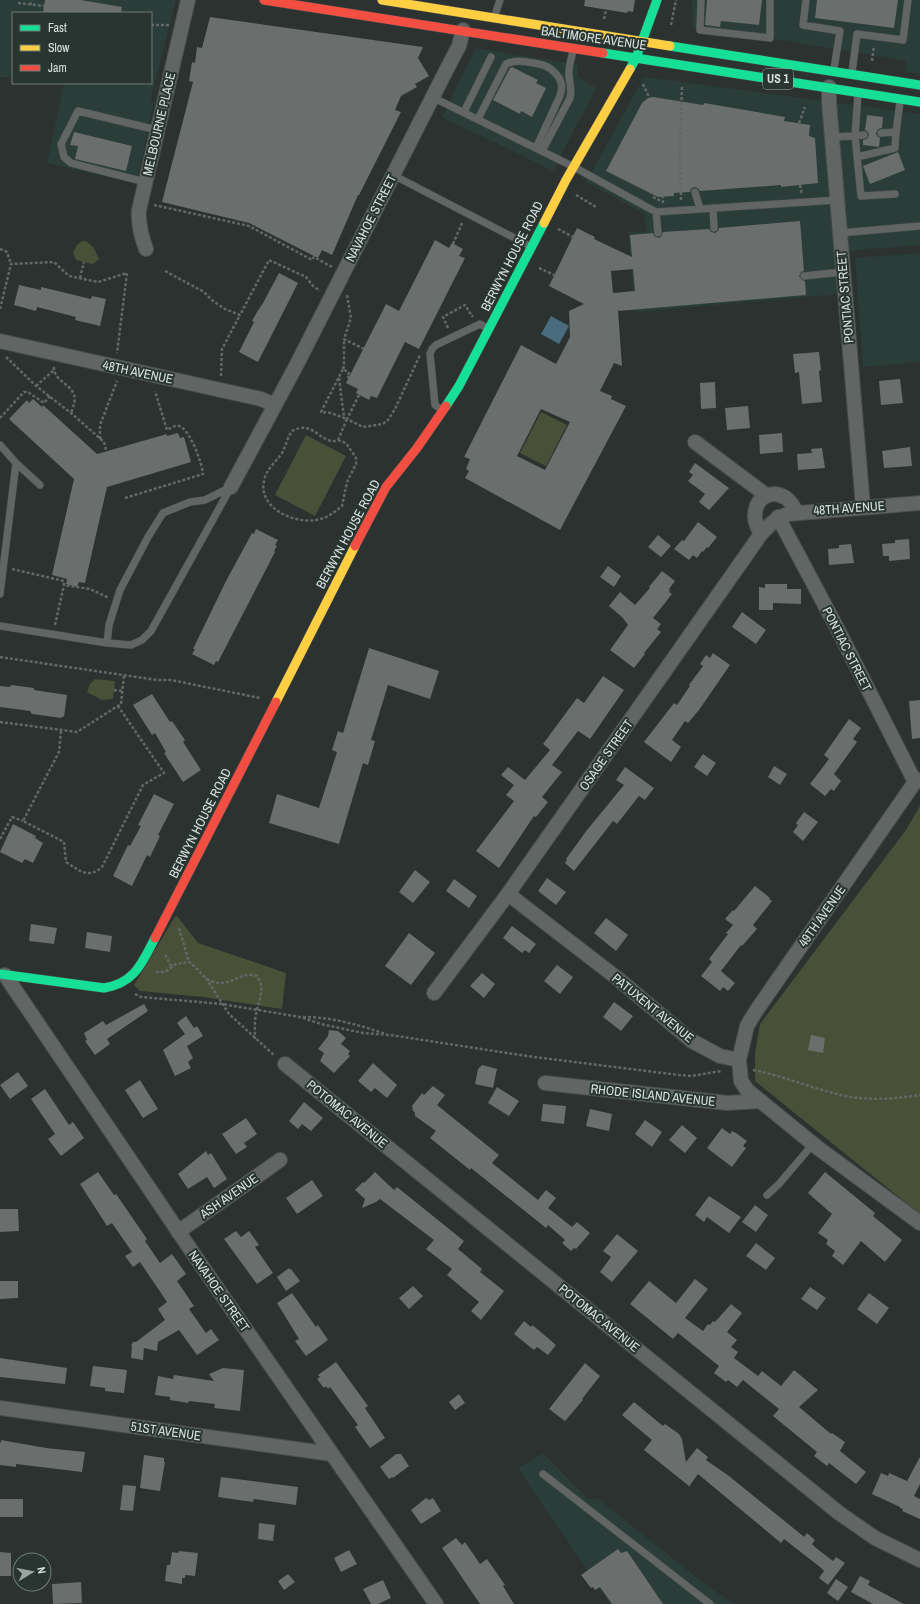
<svg xmlns="http://www.w3.org/2000/svg" width="920" height="1604" viewBox="0 0 920 1604" font-family="'Archivo Narrow',sans-serif">
<style>
.built{fill:#2a3d39}
.green{fill:#485138}
.water{fill:#486c7d}
.building{fill:#6a6e6c;fill-rule:evenodd}
.lines{fill:none;stroke-linecap:round;stroke-linejoin:round}
.lane-casing{stroke:#474e4c;stroke-width:8}
.street-casing{stroke:#474e4c;stroke-width:16}
.fast-casing{stroke:#474e4c;stroke-width:10}
.slow-casing{stroke:#474e4c;stroke-width:10}
.jam-casing{stroke:#474e4c;stroke-width:10}
.path{stroke:#626866;stroke-width:2.5;stroke-dasharray:3 2;stroke-linecap:butt}
.lane{stroke:#616665;stroke-width:7}
.street{stroke:#616665;stroke-width:14}
.fast{stroke:#16e098;stroke-width:9}
.slow{stroke:#ffcf43;stroke-width:9}
.jam{stroke:#f24e42;stroke-width:9}
.labels{text-anchor:middle;dominant-baseline:central;stroke-width:4;stroke-linejoin:round;paint-order:stroke}
.shield{fill:#283531;stroke:#a4adab;stroke-width:1}
.shield-label{font-size:12px;font-weight:bold;fill:#d9e1df}
.street-label{font-size:13px;fill:#d9e1df;stroke:#283531}
</style>
<rect width="100%" height="100%" fill="#2b3230"/>
<path class="built" d="M0,0H176L150,101L154,102L136,184L47,163L64,83H151V13H13V77H0Z
M692,0H920V74L905,72L907,61L787,41L693,29Z
M475,48L578,65L577,76L596,88L553,171L442,117Z
M644,77L920,114V245L835,252L839,294L635,312L628,232H646L644,213L586,182Z
M920,253V362L863,367L855,258Z
M543,1453L588,1499H598L708,1586L735,1604H610L518,1468Z"/>
<path class="green" d="M82,241H86L94,248L99,259L93,264L76,260L73,252L77,245Z
M541,412L567,425L546,466L520,453Z
M306,435L346,456L315,516L275,495Z
M95,679L115,681L113,699L102,700L87,692L90,684Z
M920,806V1214L755,1081V1053L760,1024L906,830Z
M176,915L198,943L286,973L282,1009L203,997L140,991L134,985Z"/>
<path class="water" d="M551,316L569,326L559,344L541,334Z"/>
<path class="building" d="M45,0H81L122,7L121,13H43Z
M585,0H635L633,12L628,11L627,13L584,6Z
M707,0H762L759,25L721,21L720,27L705,25Z
M817,0H898L894,28L815,18Z
M210,17L423,47L418,58L429,76L415,84L417,87L401,96L395,110L401,112L359,195H358L332,255L322,250L318,258L249,223L162,202L193,82L189,81L192,62L195,63L197,47L202,48Z
M512,67L538,80L536,83L546,88L532,117L521,111L520,114L493,100L510,68Z
M653,97L703,105L704,103L785,117L784,121L810,125L809,136L815,138L818,183L781,187V185L700,191L698,188L694,187L691,189L690,192L674,193V196L658,197L606,171L642,103L648,98Z
M867,115L883,117L882,128L878,129L876,133L877,136L880,138L879,147L863,145V140L867,139L869,135L868,132L865,130Z
M74,132L132,146L126,171L75,159L78,146L70,145Z
M898,152L905,170L870,184L863,166Z
M800,221L804,271L801,272L799,276L802,280L805,281L806,295L618,311L622,366L614,363L600,391L612,396L611,399L626,406L560,530L465,478L469,471L466,469L470,459L464,457L521,345L556,364L570,337L569,311L584,304L549,286L577,228L595,237L594,239L632,257L630,235L653,233L654,236L658,238L661,237L663,232L709,229L711,232L715,233L718,231L719,228ZM633,269L635,291L613,293L611,271ZM541,409L570,422L545,470L517,456Z
M435,240L449,248L452,243L463,249L459,256L465,258L419,349L405,342L377,398L371,396L369,400L356,393L358,389L346,383L386,304L399,311Z
M279,273L298,283L258,362L239,352L254,322L252,321L257,312L263,303Z
M19,285L41,290V287L91,299L92,296L106,299L100,326L75,320L76,317L37,307L36,311L14,305Z
M819,352L821,370L819,371L822,402L802,404L799,372L795,373L793,354Z
M900,379L903,403L881,405L879,381Z
M715,382L716,408L701,409L700,383Z
M33,399L42,407L43,405L97,454L167,434V436L178,433L180,438L184,437L191,462L107,487L85,583L79,582L77,587L66,584L67,579L52,575L74,479L9,419L27,400L29,403Z
M748,406L750,428L727,430L725,408Z
M782,433L783,452L760,454L759,435Z
M910,447L912,466L884,468L882,451Z
M822,448L825,468L798,470L797,454L812,453L811,449Z
M695,463L729,488L709,510L699,502L705,494L688,481L693,475L689,472Z
M698,522L717,537L708,548L707,547L703,552L702,551L697,558L693,555L689,560L674,549L682,540L684,541Z
M256,529L278,540L275,545L277,546L274,551L275,552L218,662L216,661L214,665L192,654L195,649H193L226,581L252,533L254,534Z
M658,535L671,546L661,557L648,547Z
M909,539L910,559L889,561V556H883L882,544L895,543V540Z
M851,544L854,563L829,565L828,549L839,548V545Z
M608,566L621,576L614,587L600,577Z
M662,571L675,581L669,589L670,590L669,592L672,594L653,618L661,624L657,629L661,632L644,653L645,654L634,668L610,650L628,625L622,617L609,606L620,592L635,605L650,588L649,587Z
M765,584H787V589H801V604L773,603V610H759V587L765,588Z
M742,612L766,630L756,644L732,627Z
M369,648L439,671L430,699L388,685L371,740L375,741L368,765L363,763L339,844L269,823L277,794L319,808L337,752L332,750L338,731L343,733Z
M713,653L730,665L699,710L688,723L685,721L672,740L681,747L671,762L644,742L674,703L677,705L690,686L689,685L703,666L700,664L706,655L710,658Z
M603,676L624,690L590,739L578,731L552,765L562,772L542,797L548,802L536,817L534,816L499,868L476,851L514,801L506,795L514,785L501,775L508,767L525,780L550,750L543,744L577,698L584,703Z
M11,685L34,688V690L67,695L64,717L62,716V718L32,714L30,711L0,707V686L10,687Z
M152,694L170,722L172,721L185,740L183,742L201,770L183,782L164,753L166,752L155,733L152,735L133,705Z
M920,700V738L912,739L909,701Z
M849,719L861,728L853,739L857,742L834,774L841,781L834,791L831,789L825,796L810,784L829,759L824,755Z
M703,754L716,763L707,776L694,767Z
M774,766L787,774L780,785L768,777Z
M625,767L654,788L645,800L639,796L617,824L613,821L574,871L565,863L567,860L566,859L587,830L624,785L616,780Z
M154,794L174,804L158,835L160,836L150,857L147,855L132,886L113,876L128,845L130,846L141,826L138,825Z
M804,812L818,822L803,841L793,832L798,825L796,823Z
M13,824L36,836L35,838L43,843L33,863L25,859L22,863L0,852Z
M415,870L430,882L413,903L399,892Z
M547,878L566,892L556,905L538,891Z
M454,879L477,896L469,908L446,891Z
M755,886L770,898L769,899L772,901L753,925L757,929L742,946L741,945L721,971L735,983L728,991L723,987L720,991L701,976L712,962L709,959L728,934L726,933L733,925L725,919L733,910L734,911Z
M606,918L628,935L616,951L594,933Z
M31,924L57,928L54,944L29,941Z
M512,926L536,944L529,953L525,950L522,953L503,938Z
M87,932L112,936L110,952L85,948Z
M409,933L435,953L411,985L385,966Z
M557,965L573,977L560,994L544,981Z
M482,973L495,984L484,998L470,986Z
M614,1002L633,1016L621,1031L603,1017Z
M144,1004L148,1011L107,1039L110,1044L95,1055L85,1041L87,1040L84,1033L103,1021L106,1025Z
M186,1016L194,1028L197,1026L203,1036L187,1046L193,1058L188,1062L191,1068L175,1076L163,1050L185,1034L177,1023Z
M329,1030L338,1031L346,1038L341,1044L350,1051L348,1054L350,1056L334,1073L320,1061L324,1053L318,1049L328,1036Z
M811,1035L825,1038L823,1053L808,1050Z
M373,1063L397,1085L387,1098L375,1088L371,1092L358,1081Z
M482,1065L497,1069L493,1088L475,1084L478,1069Z
M18,1072L28,1086L10,1099L0,1085Z
M140,1080L158,1109L143,1118L125,1090Z
M433,1086L445,1095L437,1105L499,1155L492,1163L538,1200L546,1190L556,1198L548,1208L572,1227L577,1222L590,1233L576,1249L574,1248L571,1251L562,1243L565,1240L548,1225L546,1228L471,1168L470,1170L430,1138L436,1131L415,1116V1113L412,1109L413,1108L412,1106L422,1093L424,1095Z
M497,1087L519,1101L509,1116L488,1103Z
M45,1089L69,1125L73,1122L84,1138L61,1156L48,1139L55,1134L31,1099Z
M304,1102L323,1118L311,1131L302,1124L298,1129L289,1121Z
M543,1104L566,1106L564,1124L541,1121Z
M590,1109L612,1114L609,1131L586,1126Z
M246,1118L257,1134L244,1143L247,1147L236,1154L222,1134Z
M645,1120L662,1132L652,1147L635,1134Z
M682,1125L697,1138L685,1153L669,1140Z
M722,1128L730,1134L732,1131L736,1133L747,1141L743,1146L746,1148L732,1167L707,1148Z
M206,1151L208,1155L211,1153L227,1179L214,1188L207,1177L188,1189L178,1174Z
M98,1172L114,1195L116,1194L147,1239L145,1241L160,1263L172,1254L186,1274L177,1281L194,1306L189,1309L206,1333L211,1329L219,1340L197,1355L179,1330L158,1342L157,1351L144,1348L143,1360L131,1358L132,1346H131L133,1342H136L165,1320L158,1309L167,1302L140,1262L133,1267L125,1256L132,1252L112,1223L107,1226L80,1184Z
M375,1172L394,1190L397,1187L464,1241L458,1249L482,1269L480,1272L504,1291L481,1320L471,1311L479,1302L447,1275L452,1269L426,1249L434,1240L380,1199L376,1202L362,1208L365,1199L355,1190L363,1182L364,1183Z
M825,1172L875,1213L873,1216L902,1240L885,1262L861,1241L843,1265L832,1256L835,1251L826,1244L828,1240L818,1233L832,1214L808,1193Z
M312,1180L323,1196L297,1214L286,1198Z
M709,1196L741,1217L729,1233L707,1217L704,1222L695,1215Z
M755,1205L768,1215L756,1232L742,1222Z
M0,1209H18L19,1231L0,1232Z
M236,1231L241,1237L249,1231L259,1245L255,1247L273,1273L257,1284L224,1239Z
M617,1234L638,1251L612,1282L600,1272L611,1257L603,1251Z
M756,1243L775,1258L766,1270L746,1256Z
M289,1268L290,1270L291,1269L300,1281L286,1291L277,1277Z
M695,1279L708,1289L685,1318L703,1331L708,1324L710,1325L713,1321L715,1322L731,1304L742,1313L727,1332L737,1340L731,1347L738,1352L734,1358L758,1376L762,1371L781,1386L794,1370L818,1390L799,1407L831,1434L832,1433L845,1442L840,1451L866,1472L856,1484L829,1463L827,1466L814,1456L817,1452L773,1416L779,1409L743,1380L737,1387L728,1380L726,1382L714,1373L719,1366L678,1333L673,1339L630,1304L649,1281L676,1303Z
M0,1281H18V1298L0,1299Z
M413,1286L423,1296L409,1309L399,1298Z
M810,1287L826,1298L817,1310L801,1299Z
M292,1293L316,1327L318,1325L328,1340L306,1356L295,1341L299,1339L277,1303Z
M869,1293L889,1308L877,1324L857,1309Z
M524,1321L531,1327L532,1325L536,1328L556,1345L548,1355L537,1347L534,1350L514,1334Z
M0,1358L67,1368L65,1384L0,1377Z
M336,1362L368,1406L365,1408L385,1438L370,1448L355,1427L358,1425L330,1387L328,1389L326,1386L324,1388L317,1379L320,1377L318,1375Z
M585,1363L600,1376L582,1399L583,1400L565,1421L549,1409Z
M93,1366L127,1370L124,1393L105,1391V1388L90,1386Z
M223,1368L244,1370L240,1411L214,1408L215,1404L189,1401L188,1403L170,1400V1397L155,1395L158,1376L173,1379L174,1375L214,1381L209,1374Z
M459,1394L465,1403L455,1410L449,1402Z
M634,1402L663,1426L665,1424L679,1434L682,1439L686,1462L697,1448L708,1457L706,1460L729,1476L803,1536L804,1537L807,1533L815,1540L812,1544L816,1548L833,1561L836,1557L845,1563L828,1585L819,1578L824,1571L820,1567L784,1539L781,1543L698,1474L690,1485V1487L689,1486L644,1450L652,1440L622,1415Z
M1,1440L46,1448L85,1452L82,1472L16,1464V1467L0,1465V1442L1,1443Z
M396,1454H401L409,1466L393,1478L392,1477L389,1479L380,1467Z
M144,1455L164,1458V1462H165L160,1491L140,1488Z
M920,1457V1484L914,1496L920,1499V1519L902,1511L903,1509L900,1508V1507L872,1494L881,1473L888,1476L889,1473L907,1481Z
M221,1477L298,1487L296,1505L254,1499L253,1502L218,1497Z
M123,1485L136,1486L133,1511L120,1510Z
M426,1498L429,1500L433,1498L441,1511L421,1524L411,1510Z
M0,1499H23V1517H0Z
M259,1523L275,1525L273,1541L258,1539Z
M456,1538L462,1545L465,1542L480,1564L487,1559L505,1585L503,1586L514,1604H480L442,1548Z
M618,1549L621,1553L627,1551L663,1604H612L600,1587L595,1590L593,1587L591,1588L581,1575Z
M349,1550L357,1564L341,1572L334,1558Z
M179,1551L198,1553L195,1576L185,1575V1578H182V1584L165,1581L167,1565H170L172,1552L178,1553Z
M0,1552L11,1553V1576H0Z
M288,1574L295,1582L284,1590L278,1581Z
M860,1576L870,1581L868,1585L904,1604H873L851,1592Z
M836,1579L848,1587L838,1601L827,1593Z
M383,1580L391,1598L378,1604H371L363,1589Z
M81,1582L82,1603L53,1604L52,1584Z"/>
<g class="lines">
<g class="lane-casing">
<path id="lane" d="M701,0L700,30L770,38V0
M806,0L803,25L840,31L834,69
M495,15L500,0
M852,72L857,34L903,40L908,0
M858,94L855,136L864,135
M432,97L574,167L656,212L837,200
M464,112L491,57
M478,119L506,64C516,59 527,62 539,64C551,66 565,79 561,92C560,98 556,103 554,109C548,122 542,135 536,148
M881,133L896,132
M832,137L855,136L861,196L895,194
M542,151L570,98C572,89 570,85 569,76C568,68 571,60 573,51
M857,157L895,148L896,132L900,102
M393,175L530,246
M145,182L71,163L64,157L61,144L78,111L157,130
M695,192L700,209
M713,208L714,228
M656,212L658,233
M840,233L920,226
M804,276L843,272
M442,410L435,405L430,354L432,349L436,345L480,324L487,328
M0,445L16,463L40,485
M0,594L16,463
M0,626L107,643L131,645L142,640L151,631L231,487
M107,643L109,625L120,590L148,537L163,513L190,502L205,500L231,487
M767,1195L779,1184L813,1144
M543,1474L710,1604"/>
</g>
<g class="street-casing">
<path id="street" d="M829,87V102L863,507
M146,249C141,235 138,224 139,210L188,0
M0,341L261,399L275,405
M695,442L766,495
M231,487L296,366L451,61L459,46L463,30
M778,517L837,628L915,782
M761,534C758,528 754,521 755,514C756,497 772,489 786,498C791,501 794,508 797,513
M508,894L617,978L692,1041L720,1056L739,1060L741,1081L747,1090L818,1148L920,1223
M5,975L199,1262L436,1604
M434,993L508,894L761,534C769,525 776,518 788,514L920,503
M739,1060L747,1026L756,1011L915,782L920,780
M285,1064L839,1513L875,1538L920,1560
M545,1083L727,1103L761,1101
M178,1232L280,1160
M0,1408L332,1454"/>
</g>
<g class="fast-casing">
<path id="fast" d="M670,46L920,85
M603,53L920,102
M630,69L636,58L657,0
M446,406L459,386L544,223
M0,974L104,988C135,983 142,963 155,938"/>
</g>
<g class="slow-casing">
<path id="slow" d="M382,0L670,46
M544,223L566,180L630,69
M276,702L355,546"/>
</g>
<g class="jam-casing">
<path id="jam" d="M264,0L603,53
M355,546L386,487L417,448L446,406
M155,938L276,702"/>
</g>
<path class="path" d="M18,3L44,6
M30,5L32,0
M604,19L606,10
M151,25H170
M671,25L676,0
M872,61L874,46
M643,84L649,97
M799,123L805,107
M800,185L802,194
M576,195L596,207
M653,197L663,202V196
M681,200L680,143L682,87
M154,205L249,226L312,260L314,257L332,267
M558,229L573,237
M453,244L463,221
M0,249L7,252L11,264
M539,268L554,275
M165,271L204,292L213,301L225,309L240,315L269,260L306,277L313,286L320,291
M80,278L84,262
M347,295L351,318L344,339L364,349
M0,309L11,264L54,262L69,276L98,282L127,273L117,353
M448,328L443,317L465,305L472,316L473,315
M6,357L36,386L71,413L104,442L106,450
M54,367C53,380 71,384 74,395C76,401 73,407 71,413
M343,369L344,366V339
M221,376L222,349L240,315
M339,378L344,417
M36,386L54,370
M359,395L347,419L363,427L383,424L388,420L395,409L420,355
M0,418L24,392H28L44,403L50,396
M100,439V425L117,381
M338,440L346,443L356,458V464L347,482L342,506C333,513 328,518 316,520C294,524 258,508 264,481C266,469 276,462 282,453C286,446 287,438 292,431C296,429 300,427 305,428C317,429 325,445 338,440L347,419L331,413L321,412L343,369L349,373L347,376L349,378
M125,498L203,474C202,463 190,429 179,426C175,425 171,428 167,430L155,391
M12,569L64,581V585L90,589L109,598
M55,625L64,585
M0,657L157,680H171L260,698
M114,690L122,691
M0,722L77,732L121,704L124,675
M61,731L59,752L23,821L64,842L66,862C80,871 88,879 102,867L143,785L164,773L118,706
M0,839L12,817L23,821
M179,928L189,962
M165,955L172,967
M156,972H165L176,964L189,962C197,967 202,977 211,981C231,989 239,970 257,976C265,989 260,997 257,1010C254,1020 255,1029 255,1039
M206,978L229,1014L275,1056
M135,994L141,997L222,1004L300,1017L321,1024L363,1033L390,1035L534,1057L679,1075L691,1076L722,1071
M303,1017C332,1017 359,1025 386,1034
M753,1070C783,1076 811,1088 841,1095C866,1101 894,1099 920,1095"/>
<use href="#lane" class="lane"/>
<use href="#street" class="street"/>
<use href="#fast" class="fast"/>
<use href="#slow" class="slow"/>
<use href="#jam" class="jam"/>
</g>
<g class="labels">
<rect class="shield" x="763" y="69" width="30" height="20" rx="3"/>
<g class="shield-label">
<text x="778" y="79">US 1</text>
</g>
<g class="street-label">
<text transform="translate(594 38) rotate(8)">BALTIMORE AVENUE</text>
<text transform="translate(159 124) rotate(-77)">MELBOURNE PLACE</text>
<text transform="translate(371 218) rotate(-63)">NAVAHOE STREET</text>
<text transform="translate(512 256) rotate(-63)">BERWYN HOUSE ROAD</text>
<text transform="translate(845 297) rotate(-95)">PONTIAC STREET</text>
<text transform="translate(138 372) rotate(12)">48TH AVENUE</text>
<text transform="translate(849 508) rotate(-4)">48TH AVENUE</text>
<text transform="translate(348 534) rotate(-62)">BERWYN HOUSE ROAD</text>
<text transform="translate(847 649) rotate(63)">PONTIAC STREET</text>
<text transform="translate(606 755) rotate(-55)">OSAGE STREET</text>
<text transform="translate(200 823) rotate(-63)">BERWYN HOUSE ROAD</text>
<text transform="translate(822 916) rotate(-55)">49TH AVENUE</text>
<text transform="translate(653 1008) rotate(39)">PATUXENT AVENUE</text>
<text transform="translate(653 1095) rotate(6)">RHODE ISLAND AVENUE</text>
<text transform="translate(347 1114) rotate(39)">POTOMAC AVENUE</text>
<text transform="translate(229 1196) rotate(-35)">ASH AVENUE</text>
<text transform="translate(219 1291) rotate(55)">NAVAHOE STREET</text>
<text transform="translate(599 1318) rotate(39)">POTOMAC AVENUE</text>
<text transform="translate(166 1431) rotate(8)">51ST AVENUE</text>
</g>
</g>
<rect x="12" y="12" width="140" height="72" fill="#283531" stroke="#6f7a77"/>
<rect x="20" y="25" width="20" height="6" fill="#16e098" stroke="#6f7a77"/>
<text x="48" y="32" font-size="12" fill="#d9e1df">Fast</text>
<rect x="20" y="45" width="20" height="6" fill="#ffcf43" stroke="#6f7a77"/>
<text x="48" y="52" font-size="12" fill="#d9e1df">Slow</text>
<rect x="20" y="65" width="20" height="6" fill="#f24e42" stroke="#6f7a77"/>
<text x="48" y="72" font-size="12" fill="#d9e1df">Jam</text>
<g transform="translate(32 1572) rotate(80)"><circle r="19" fill="#283531" stroke="#6f7a77"/>
<path d="M0-3L7 15L0 10L-7 15Z" fill="#9ca4a2"/>
<text y="-6" font-size="11" font-weight="bold" text-anchor="middle" fill="#d9e1df">N</text>
</g>
</svg>
